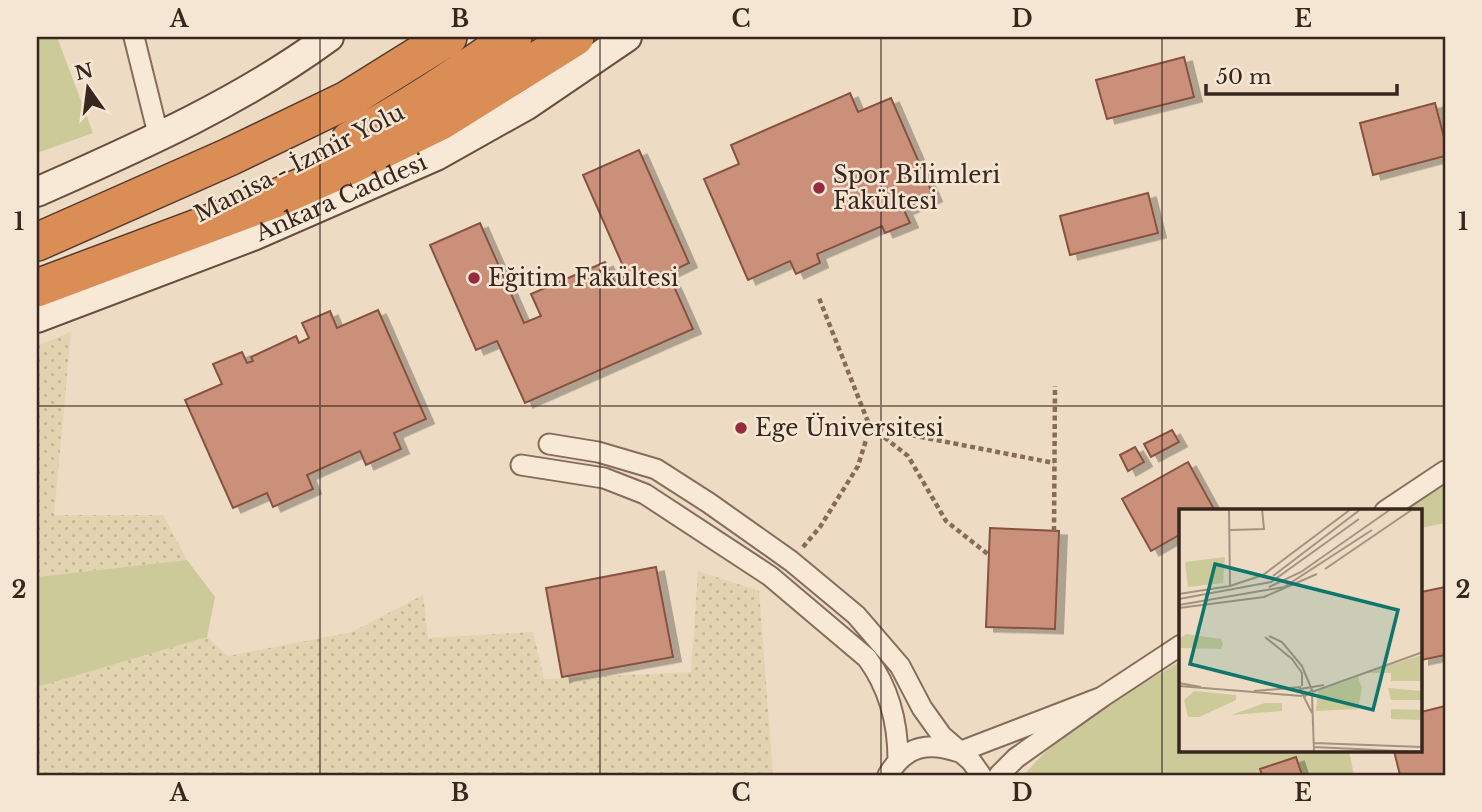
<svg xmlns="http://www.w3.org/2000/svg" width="1482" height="812" viewBox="0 0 1482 812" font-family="'Libre Baskerville',serif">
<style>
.farmland{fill:url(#farmland-dots)}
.grass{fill:#cbca98}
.building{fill:#cb907a;stroke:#865241;stroke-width:2;filter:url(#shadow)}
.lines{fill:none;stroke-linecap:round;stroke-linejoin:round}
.street-casing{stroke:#876c5b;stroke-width:23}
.secondary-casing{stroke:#694d3e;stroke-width:32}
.highway-casing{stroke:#553b2f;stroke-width:40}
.path{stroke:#876c5b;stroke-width:4.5;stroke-dasharray:5 3.5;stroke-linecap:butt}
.street{stroke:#f8e9d7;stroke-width:19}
.secondary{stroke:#f8e9d7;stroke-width:28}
.highway{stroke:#db8d56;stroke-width:37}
.grid{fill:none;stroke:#38271e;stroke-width:2;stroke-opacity:0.55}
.poi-dot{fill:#952c3c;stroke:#f5e6d3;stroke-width:2.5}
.labels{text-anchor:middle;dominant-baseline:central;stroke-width:5;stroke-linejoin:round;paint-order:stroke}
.street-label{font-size:23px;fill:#38271e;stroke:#f5e6d3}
.poi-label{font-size:23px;fill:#38271e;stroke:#f5e6d3;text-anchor:start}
.inset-road{fill:none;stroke:#a59382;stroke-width:2}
.view{fill:#0f766e;fill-opacity:0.15;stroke:#0f766e;stroke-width:3.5}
.inset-edge{fill:none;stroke:#38271e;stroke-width:3.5}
.neatline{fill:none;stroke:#38271e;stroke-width:2.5}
.grid-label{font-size:23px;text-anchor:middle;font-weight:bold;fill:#38271e}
</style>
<defs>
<pattern id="farmland-dots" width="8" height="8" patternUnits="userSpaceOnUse" patternTransform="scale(1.75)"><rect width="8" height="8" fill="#e3d4b1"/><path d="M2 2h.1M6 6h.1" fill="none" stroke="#c4b698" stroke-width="1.8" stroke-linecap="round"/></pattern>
<filter id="shadow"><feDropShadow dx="8" dy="4.5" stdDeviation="0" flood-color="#0004"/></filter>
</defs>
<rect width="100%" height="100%" fill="#eddbc4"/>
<path class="farmland" d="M71,332L54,515H163L187,560L37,577V346Z
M698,571L759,591L773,775H37V687L207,637L228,656L352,632L423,595L428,638L533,632L544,679L691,672Z"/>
<path class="grass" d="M37,37H57L93,133L37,153Z
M1445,485V523L1421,528V511H1402Z
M187,560L215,597L207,637L37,687V577Z
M1181,661V751H1349L1354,775H1024C1065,726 1127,693 1181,661Z"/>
<path class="building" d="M1184,57L1194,97L1107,119L1096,80Z
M850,93L858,112L891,98L934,197L904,210L910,223L885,233L882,226L817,254L820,263L796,274L790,261L748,280L704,179L739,164L731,145Z
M1435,103L1445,141V156L1373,175L1360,123Z
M639,150L689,263L668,273L693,329L525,403L497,341L476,350L430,245L480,223L524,323L541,316L531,294L605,262L614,281L627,275L583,175Z
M1148,193L1158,233L1070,255L1060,216Z
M378,310L426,419L394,433L401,449L366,465L360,451L307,475L313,489L273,507L267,493L233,508L185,400L222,384L213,364L242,352L247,363L253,361L251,357L296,336L299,343L309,338L302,323L330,311L337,328Z
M1172,430L1179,442L1151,457L1144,444Z
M1135,447L1144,462L1128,471L1120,455Z
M1188,462L1215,511H1181V534L1151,551L1122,499Z
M990,528L1059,531L1055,629L986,627Z
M656,567L673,657L562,677L546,588Z
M1445,587V655L1421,660V592Z
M1445,706V775H1400L1394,751H1421V712Z
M1296,757L1302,775H1262L1260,769Z"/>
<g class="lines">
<g class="street-casing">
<path id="street" d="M134,37L159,138
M549,444L598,452L656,469L709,503L791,561L856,615L900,666L922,708L942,736L971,761L981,775
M521,465L604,478L645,494L770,576L867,658C890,689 898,723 898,760
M1385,511L1445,471
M888,775C905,746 928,741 959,752L1102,697
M999,775L1016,758L1102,697L1181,645"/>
</g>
<g class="secondary-casing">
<g id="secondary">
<path d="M37,192C138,147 239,103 329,37"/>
<path id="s1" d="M37,318L253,236L436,156L527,105L627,37"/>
</g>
</g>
<g class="highway-casing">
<path id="highway" d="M350,140C407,110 460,74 513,37
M37,242L229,157L347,100L448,37
M37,288L272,200L353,164L439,122L575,37"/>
</g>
<path class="path" d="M870,427L1054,463
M871,427L908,456L946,521L989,555
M1054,531L1055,386
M803,547L820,527L858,466L870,427L819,298"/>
<use href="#street" class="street"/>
<use href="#secondary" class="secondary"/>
<use href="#highway" class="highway"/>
</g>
<path class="grid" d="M320,37V775M600,37V775M881,37V775M1162,37V775M37,406H1445"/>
<g class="poi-dot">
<circle cx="819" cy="188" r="7"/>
<circle cx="474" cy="278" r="7"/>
<circle cx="741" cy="428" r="7"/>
</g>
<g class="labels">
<g class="street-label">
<text transform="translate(299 163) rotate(-27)">Manisa - İzmir Yolu</text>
<text stroke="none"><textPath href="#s1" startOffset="327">Ankara Caddesi</textPath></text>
</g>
<g class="poi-label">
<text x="833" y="175">Spor Bilimleri<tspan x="833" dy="26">Fakültesi</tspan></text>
<text x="488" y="278">Eğitim Fakültesi</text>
<text x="755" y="428">Ege Üniversitesi</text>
</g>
</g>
<g transform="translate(1179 509)">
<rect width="243" height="243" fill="#eddbc4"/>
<path d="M46,48L44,74L9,78L6,53ZM7,125L42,130L44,135L42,140L0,139V130ZM243,146V172H212V164H186ZM179,168L183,179L179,200L137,202L139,182ZM15,182L57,186V191L20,208H9L5,191ZM86,194H103V202L52,206Z" fill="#cbca98"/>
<path d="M209,179L242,182L243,191H212ZM212,200L242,201L243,211L212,210Z" fill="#cbca98"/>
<path class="inset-road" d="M50,0L51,77M51,21L85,20L83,0M146,60L234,0M94,67L182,0M90,78L122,63L212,0M0,85L51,77L84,66L172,0M0,90L92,73L180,10M0,96L105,78L193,21M0,99L85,88L138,65M90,127L103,133L123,157L133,181L125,188M86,128L113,150L123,164V177M0,174L22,178M0,177L123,187M75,182L122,178M133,183L244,143M133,186L135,243M133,204L121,180L145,176M135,234L244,238M135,238L240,243"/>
<path class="view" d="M36,55L219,101L194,201L11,155Z"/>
<rect width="243" height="243" class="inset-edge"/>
</g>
<rect width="1482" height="812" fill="none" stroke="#f5e6d3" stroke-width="77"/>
<g transform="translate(88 88) rotate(346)" stroke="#f5e6d3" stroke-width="5" paint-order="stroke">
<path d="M0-5L12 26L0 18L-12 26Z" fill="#38271e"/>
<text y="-10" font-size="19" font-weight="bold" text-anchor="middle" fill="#38271e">N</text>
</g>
<path d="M1206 84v10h191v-10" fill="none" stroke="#38271e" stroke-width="3.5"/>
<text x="1216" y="84" font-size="21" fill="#38271e" stroke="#f5e6d3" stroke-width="5" paint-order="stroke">50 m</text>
<rect x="38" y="38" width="1406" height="736" class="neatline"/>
<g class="grid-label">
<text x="179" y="27">A</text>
<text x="460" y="27">B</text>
<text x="741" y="27">C</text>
<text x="1022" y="27">D</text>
<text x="1303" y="27">E</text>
<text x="19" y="230">1</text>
<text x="1463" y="230">1</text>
<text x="19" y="598">2</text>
<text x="1463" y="598">2</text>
<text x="179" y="801">A</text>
<text x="460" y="801">B</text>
<text x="741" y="801">C</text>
<text x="1022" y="801">D</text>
<text x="1303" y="801">E</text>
</g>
</svg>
